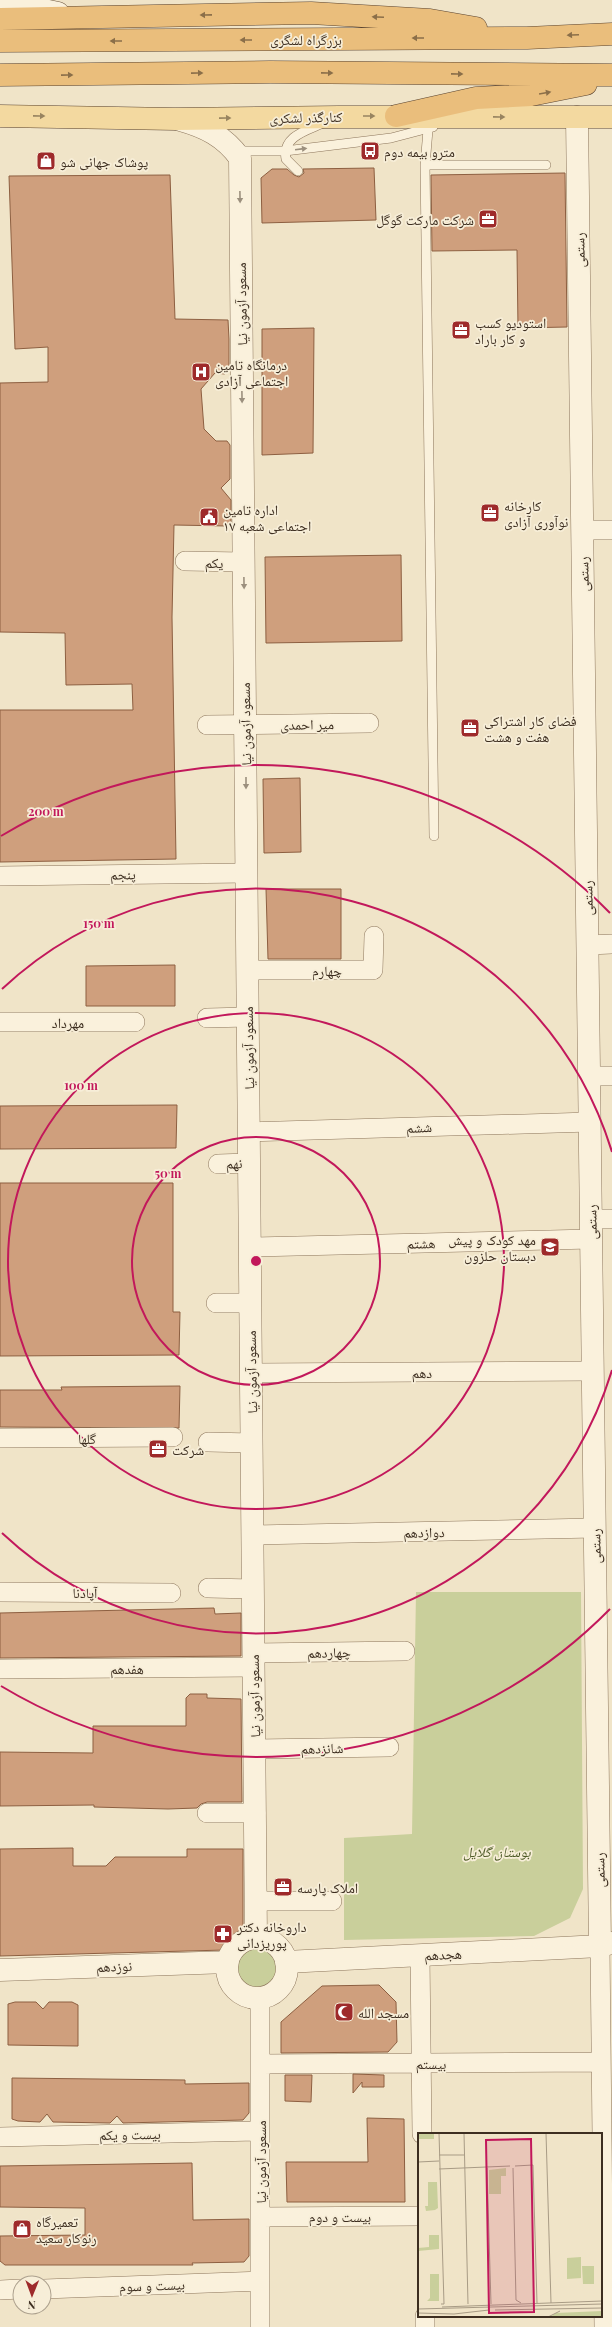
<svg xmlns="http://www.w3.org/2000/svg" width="612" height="2327" viewBox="0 0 612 2327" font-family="'Playfair Display','Noto Naskh Arabic',serif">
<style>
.green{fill:#c9cf9b}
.building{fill:#cf9f7d;stroke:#8d5f41}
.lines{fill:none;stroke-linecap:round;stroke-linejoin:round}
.service-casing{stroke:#8d765c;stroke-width:10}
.minor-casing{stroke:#8d765c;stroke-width:20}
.tertiary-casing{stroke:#8d765c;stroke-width:23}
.secondary-casing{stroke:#6f573f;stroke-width:23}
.primary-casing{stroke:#5b4430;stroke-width:23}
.trunk-casing{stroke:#5b4430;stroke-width:23}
.service{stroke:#faf1dc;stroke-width:9}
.minor{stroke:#faf1dc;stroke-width:19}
.tertiary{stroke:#faf1dc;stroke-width:22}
.secondary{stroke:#faf1dc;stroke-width:22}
.primary{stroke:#f3d9a0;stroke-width:22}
.trunk{stroke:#eabe7c;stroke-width:22}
.oneway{fill:#8b6f49}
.oneway2{fill:#988460}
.oneway3{fill:#9c907e}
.ring{fill:none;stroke:#c2185b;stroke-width:2}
.labels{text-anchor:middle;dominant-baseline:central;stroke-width:3.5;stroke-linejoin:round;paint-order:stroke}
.street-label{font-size:14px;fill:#3d2e20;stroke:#f7eed8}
.poi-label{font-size:14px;fill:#3d2e20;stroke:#f7eed8;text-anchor:start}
.park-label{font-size:14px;font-style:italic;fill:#4d5a26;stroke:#f7eed8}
.inset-road{fill:none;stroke:#a89b85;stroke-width:1}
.view{fill:#c2185b;fill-opacity:0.15;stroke:#c2185b;stroke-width:2}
.inset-edge{fill:none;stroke:#3d2e20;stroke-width:2}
.centre{fill:#c2185b;stroke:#f7eed8;stroke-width:2}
.ring-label{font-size:12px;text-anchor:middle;font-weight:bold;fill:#c2185b;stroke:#f7eed8;stroke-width:3.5;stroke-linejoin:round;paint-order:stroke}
</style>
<rect width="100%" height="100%" fill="#f0e4c8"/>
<path class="green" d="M416,1592H581L583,1889L570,1918L534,1936L344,1940V1838L412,1834Z
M235 1968a21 21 0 1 1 42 0a21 21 0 1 1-42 0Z"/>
<path class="building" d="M374,168L376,220L262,223L261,178L272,169H287L294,175L299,177L304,173L303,169Z
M565,173L567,327L518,328L517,250L432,251L431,175Z
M170,175L175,319L228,320L229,339V370L225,374L215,373L201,389L204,429L216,441H227L230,445V479L221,488L231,500V522L227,526L174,525L172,617L176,859L0,862V710H133L132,684L66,685L65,633L0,632V383L48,382V347L15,349L9,176Z
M314,328L313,453L262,455V329Z
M401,555L402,641L266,643L265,557Z
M300,778L301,852L264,853L263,779Z
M266,889H341V959H268Z
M175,965V1006H86V966Z
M177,1105L176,1148L0,1149V1106Z
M0,1183H173V1312H180L179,1355L0,1356Z
M180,1386L179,1428L0,1427V1390H62L61,1387Z
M214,1608L215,1614L241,1613V1656L0,1658V1613Z
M190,1694H207V1698L241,1699L242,1802H207L201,1804L197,1808L168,1809L94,1807V1805L0,1806V1752L93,1753V1726H186V1698Z
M73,1848V1866H106L115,1857H187V1849H243V1929L235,1935L225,1950L0,1956V1849Z
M379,1985L396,2002L397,2042L388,2052L281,2053V2022L322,1986Z
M15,2002H36L43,2009L49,2002H72L78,2005V2046L8,2045V2004Z
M353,2074L384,2075V2087H362V2082L353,2093Z
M285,2075H312L311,2102L285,2101Z
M12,2078L185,2080V2084L249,2083V2113L243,2120L123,2123L117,2116L110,2123L53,2122L47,2114L40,2122L18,2121L12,2119Z
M367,2118L404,2119L405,2202H287L286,2162H368Z
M192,2163L193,2220L249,2219V2256L244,2262L192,2263L193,2265H5L0,2261V2236L85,2235V2208L0,2207V2166Z"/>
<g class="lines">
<g class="service-casing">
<path id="service" d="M428,130L425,165L434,836
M236,151H285L391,138L433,127
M425,165H546
M298,171L286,159C282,137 305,131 321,124"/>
</g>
<g class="minor-casing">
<path id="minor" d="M583,530H612
M185,561L243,562
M207,725L369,723
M0,876L246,873
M588,945L612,944
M247,970H373L374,936
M207,1018L248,1017
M0,1022H135
M589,1076H612
M249,1132L590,1122
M218,1164L249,1163
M591,1219H612
M250,1247L591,1239
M216,1303H251
M251,1373L593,1371
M0,1438L173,1437
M208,1442L252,1443
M253,1535L595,1528
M208,1588L253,1589
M0,1592L171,1593
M254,1653L405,1651
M0,1669L254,1667
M255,1749L389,1747
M207,1813H256
M256,1901H332
M600,1946L604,2327
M420,1955L422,2134
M260,1997V2327
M260,2064L601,2062
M0,2137L260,2131
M260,2217L419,2216
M44,2289L260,2281
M0,2290L20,2289
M425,2316V2327"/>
</g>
<g class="tertiary-casing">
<path id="tertiary" d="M577,117L600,1946
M180,120C205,127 224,136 240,158L256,1938
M227 1968a30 30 0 1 1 60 0a30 30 0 1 1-60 0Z
M286,1962L600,1946L612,1943
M0,1970L228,1962"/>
</g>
<g class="secondary-casing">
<path id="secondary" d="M0,6L34,8L58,13"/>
</g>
<g class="primary-casing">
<path id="primary" d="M0,116L175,119L339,117H612"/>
</g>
<g class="trunk-casing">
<path id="trunk" d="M0,19L311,13L430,20L476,28
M0,41L527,38L612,34
M0,75L270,72L612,75
M396,116L476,98L531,95L586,84"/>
</g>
<use href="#service" class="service"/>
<use href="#minor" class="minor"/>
<use href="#tertiary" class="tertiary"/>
<use href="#secondary" class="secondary"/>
<use href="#primary" class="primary"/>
<use href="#trunk" class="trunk"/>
</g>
<defs><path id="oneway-solid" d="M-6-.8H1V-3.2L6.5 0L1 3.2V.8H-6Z"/></defs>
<g class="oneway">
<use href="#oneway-solid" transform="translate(206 15) rotate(179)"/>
<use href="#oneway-solid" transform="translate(378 17) rotate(-177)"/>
<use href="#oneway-solid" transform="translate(573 35) rotate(177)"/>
<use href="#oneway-solid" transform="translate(418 38) rotate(180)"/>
<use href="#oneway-solid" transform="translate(246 40) rotate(180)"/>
<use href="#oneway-solid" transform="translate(116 41) rotate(180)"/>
<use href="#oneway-solid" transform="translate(197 73) rotate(-1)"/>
<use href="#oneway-solid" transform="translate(327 73) rotate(1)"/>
<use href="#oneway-solid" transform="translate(457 74) rotate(1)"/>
<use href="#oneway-solid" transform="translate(67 75) rotate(-1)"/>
<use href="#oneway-solid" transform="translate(545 93) rotate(-10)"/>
</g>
<g class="oneway2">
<use href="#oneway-solid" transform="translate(39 116) rotate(1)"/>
<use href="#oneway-solid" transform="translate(369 116)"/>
<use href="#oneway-solid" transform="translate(499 117) rotate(1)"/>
<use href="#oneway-solid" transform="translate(225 118) rotate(-1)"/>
</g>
<g class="oneway3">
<use href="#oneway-solid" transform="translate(301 149) rotate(-7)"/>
<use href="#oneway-solid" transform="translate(240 197) rotate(89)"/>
<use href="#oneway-solid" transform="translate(242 397) rotate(89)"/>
<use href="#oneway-solid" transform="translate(244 583) rotate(89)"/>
<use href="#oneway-solid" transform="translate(246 783) rotate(90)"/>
</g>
<g class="ring">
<circle cx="256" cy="1261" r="124"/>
<circle cx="256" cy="1261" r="248"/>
<path d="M612 1370A372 372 0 0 1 2 1533M2 989A372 372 0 0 1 612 1152"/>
<path d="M610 1609A496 496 0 0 1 1 1686M1 836A496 496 0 0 1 610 913"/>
</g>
<defs>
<g id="bus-square" transform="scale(1)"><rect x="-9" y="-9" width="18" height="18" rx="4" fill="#9e2a2b" stroke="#f7eed8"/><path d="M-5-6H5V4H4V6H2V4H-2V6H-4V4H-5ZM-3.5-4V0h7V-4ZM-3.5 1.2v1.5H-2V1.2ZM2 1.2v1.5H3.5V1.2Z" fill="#fff"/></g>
<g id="shop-square" transform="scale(1)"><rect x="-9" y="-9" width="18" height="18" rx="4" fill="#9e2a2b" stroke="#f7eed8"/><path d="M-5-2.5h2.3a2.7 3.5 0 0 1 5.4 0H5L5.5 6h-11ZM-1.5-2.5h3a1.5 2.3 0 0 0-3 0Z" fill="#fff"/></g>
<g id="office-square" transform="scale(1)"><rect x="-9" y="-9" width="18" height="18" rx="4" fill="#9e2a2b" stroke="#f7eed8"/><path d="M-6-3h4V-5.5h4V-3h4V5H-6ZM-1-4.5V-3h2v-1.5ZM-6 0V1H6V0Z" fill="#fff"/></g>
<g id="hospital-square" transform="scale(1)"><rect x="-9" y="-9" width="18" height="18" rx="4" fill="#9e2a2b" stroke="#f7eed8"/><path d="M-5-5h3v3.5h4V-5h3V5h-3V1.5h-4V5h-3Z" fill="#fff"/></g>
<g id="civic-square" transform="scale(1)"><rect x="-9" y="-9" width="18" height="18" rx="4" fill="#9e2a2b" stroke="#f7eed8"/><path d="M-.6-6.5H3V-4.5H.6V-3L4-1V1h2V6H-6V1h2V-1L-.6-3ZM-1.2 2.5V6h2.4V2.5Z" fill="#fff"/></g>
<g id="school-square" transform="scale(1)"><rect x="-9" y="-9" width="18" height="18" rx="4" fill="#9e2a2b" stroke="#f7eed8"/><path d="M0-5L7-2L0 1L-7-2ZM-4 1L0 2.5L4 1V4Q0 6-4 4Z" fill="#fff"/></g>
<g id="pharmacy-square" transform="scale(1)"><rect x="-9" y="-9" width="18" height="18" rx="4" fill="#9e2a2b" stroke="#f7eed8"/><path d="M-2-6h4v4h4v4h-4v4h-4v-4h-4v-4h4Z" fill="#fff"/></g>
<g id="mosque-square" transform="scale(1)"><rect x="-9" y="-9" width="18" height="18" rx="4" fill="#9e2a2b" stroke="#f7eed8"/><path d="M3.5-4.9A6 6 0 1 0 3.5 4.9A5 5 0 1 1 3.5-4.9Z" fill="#fff"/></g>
</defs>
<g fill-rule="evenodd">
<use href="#bus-square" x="370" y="151"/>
<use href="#shop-square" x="46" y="161"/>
<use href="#office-square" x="488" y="219"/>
<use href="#office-square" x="461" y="330"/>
<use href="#hospital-square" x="201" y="372"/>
<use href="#office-square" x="490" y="513"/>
<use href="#civic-square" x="209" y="517"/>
<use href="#office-square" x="470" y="728"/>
<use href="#school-square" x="550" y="1247"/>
<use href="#office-square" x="158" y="1449"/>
<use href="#office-square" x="283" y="1887"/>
<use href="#pharmacy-square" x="223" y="1934"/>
<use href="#mosque-square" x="344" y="2012"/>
<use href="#shop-square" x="22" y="2229"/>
</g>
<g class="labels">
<g class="street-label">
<text x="306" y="39">بزرگراه لشگری</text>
<text transform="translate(306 117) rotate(-1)">کنارگذر لشکری</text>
<text transform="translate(579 250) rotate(-91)">رستمی</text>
<text transform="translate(241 304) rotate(-91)">مسعود آزمون نیا</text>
<text x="214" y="562">یکم</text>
<text transform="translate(583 574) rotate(-91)">رستمی</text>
<text transform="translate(245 724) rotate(-91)">مسعود آزمون نیا</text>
<text transform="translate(307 724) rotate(-1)">میر احمدی</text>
<text transform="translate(123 874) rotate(-1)">پنجم</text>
<text transform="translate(587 898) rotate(-91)">رستمی</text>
<text x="327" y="970">چهارم</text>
<text x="68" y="1022">مهرداد</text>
<text transform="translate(248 1048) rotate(-91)">مسعود آزمون نیا</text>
<text transform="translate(419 1127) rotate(-2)">ششم</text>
<text transform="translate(234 1163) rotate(-2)">نهم</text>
<text transform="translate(591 1222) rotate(-91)">رستمی</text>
<text transform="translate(421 1243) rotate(-1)">هشتم</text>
<text transform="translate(251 1372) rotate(-91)">مسعود آزمون نیا</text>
<text x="422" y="1372">دهم</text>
<text x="87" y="1438">گلها</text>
<text transform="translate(424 1532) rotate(-1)">دوازدهم</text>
<text transform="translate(595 1546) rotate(-91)">رستمی</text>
<text x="85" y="1592">آپادنا</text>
<text transform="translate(329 1652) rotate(-1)">چهاردهم</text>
<text x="127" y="1668">هفدهم</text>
<text transform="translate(254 1696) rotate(-91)">مسعود آزمون نیا</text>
<text transform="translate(322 1748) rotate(-1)">شانزدهم</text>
<text transform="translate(599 1870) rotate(-91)">رستمی</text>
<text transform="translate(443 1954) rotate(-3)">هجدهم</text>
<text transform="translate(114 1966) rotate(-2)">نوزدهم</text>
<text x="431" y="2063">بیستم</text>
<text transform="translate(130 2134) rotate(-1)">بیست و یکم</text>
<text transform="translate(260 2162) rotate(-90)">مسعود آزمون نیا</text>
<text x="340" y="2216">بیست و دوم</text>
<text transform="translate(152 2285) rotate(-2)">بیست و سوم</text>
</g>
<g class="poi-label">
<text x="384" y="151">مترو بیمه دوم</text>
<text x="60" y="161">پوشاک جهانی شو</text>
<text x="474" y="219" text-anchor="end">شرکت مارکت گوگل</text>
<text x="475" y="322">استودیو کسب<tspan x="475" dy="16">و کار باراد</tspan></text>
<text x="215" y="364">درمانگاه تامین<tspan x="215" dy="16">اجتماعی آزادی</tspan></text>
<text x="504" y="505">کارخانه<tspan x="504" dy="16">نوآوری آزادی</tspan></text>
<text x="223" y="509">اداره تامین<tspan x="223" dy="16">اجتماعی شعبه ۱۷</tspan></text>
<text x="484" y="720">فضای کار اشتراکی<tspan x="484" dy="16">هفت و هشت</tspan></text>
<text x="536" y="1239" text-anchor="end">مهد کودک و پیش<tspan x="536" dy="16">دبستان حلزون</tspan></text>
<text x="172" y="1449">شرکت</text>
<text x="297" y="1887">املاک پارسه</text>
<text x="237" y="1926">داروخانه دکتر<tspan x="237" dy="16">پوریزدانی</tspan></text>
<text x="358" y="2012">مسجد الله</text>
<text x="36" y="2221">تعمیرگاه<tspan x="36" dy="16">رنوکار سعید</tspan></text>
</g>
<g class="park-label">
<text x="497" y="1851">بوستان گلایل</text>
</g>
</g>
<g transform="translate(418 2133)">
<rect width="184" height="184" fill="#f0e4c8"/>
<path d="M0,0H16V6H0ZM88,35V43H83V61H71V37ZM10,49H19L20,75L17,77L8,78L7,73H10ZM11,102H21V116L0,118V115L11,114ZM163,124V145L149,146V125ZM164,133H176V151H165ZM12,141H21V168H9L12,165ZM184,178V184H132L138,180Z" fill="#c9cf9b"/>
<path class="inset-road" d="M21,0L26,171H23M46,0L50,171M128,0L133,170M21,22H46M0,29L21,28M97,33L115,32L119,170M69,35L73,171M95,35L98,167L103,170M21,36L92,33M24,174L184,168M0,176L184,171M77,177L184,175M0,180L36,181L71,177M130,184L142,178"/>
<path class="view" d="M113,6L116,179L71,180L68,7Z"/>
<rect width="184" height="184" class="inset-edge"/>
</g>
<circle cx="256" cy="1261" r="6" class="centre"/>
<g class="ring-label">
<text x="46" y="816">200 m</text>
<text x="99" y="928">150 m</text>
<text x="81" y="1090">100 m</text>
<text x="168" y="1178">50 m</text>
</g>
<g transform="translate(32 2295) rotate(181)"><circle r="19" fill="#f7eed8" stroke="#ada18e"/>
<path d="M0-3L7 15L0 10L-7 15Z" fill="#9e2a2b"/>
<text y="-6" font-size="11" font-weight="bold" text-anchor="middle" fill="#3d2e20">N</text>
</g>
</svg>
